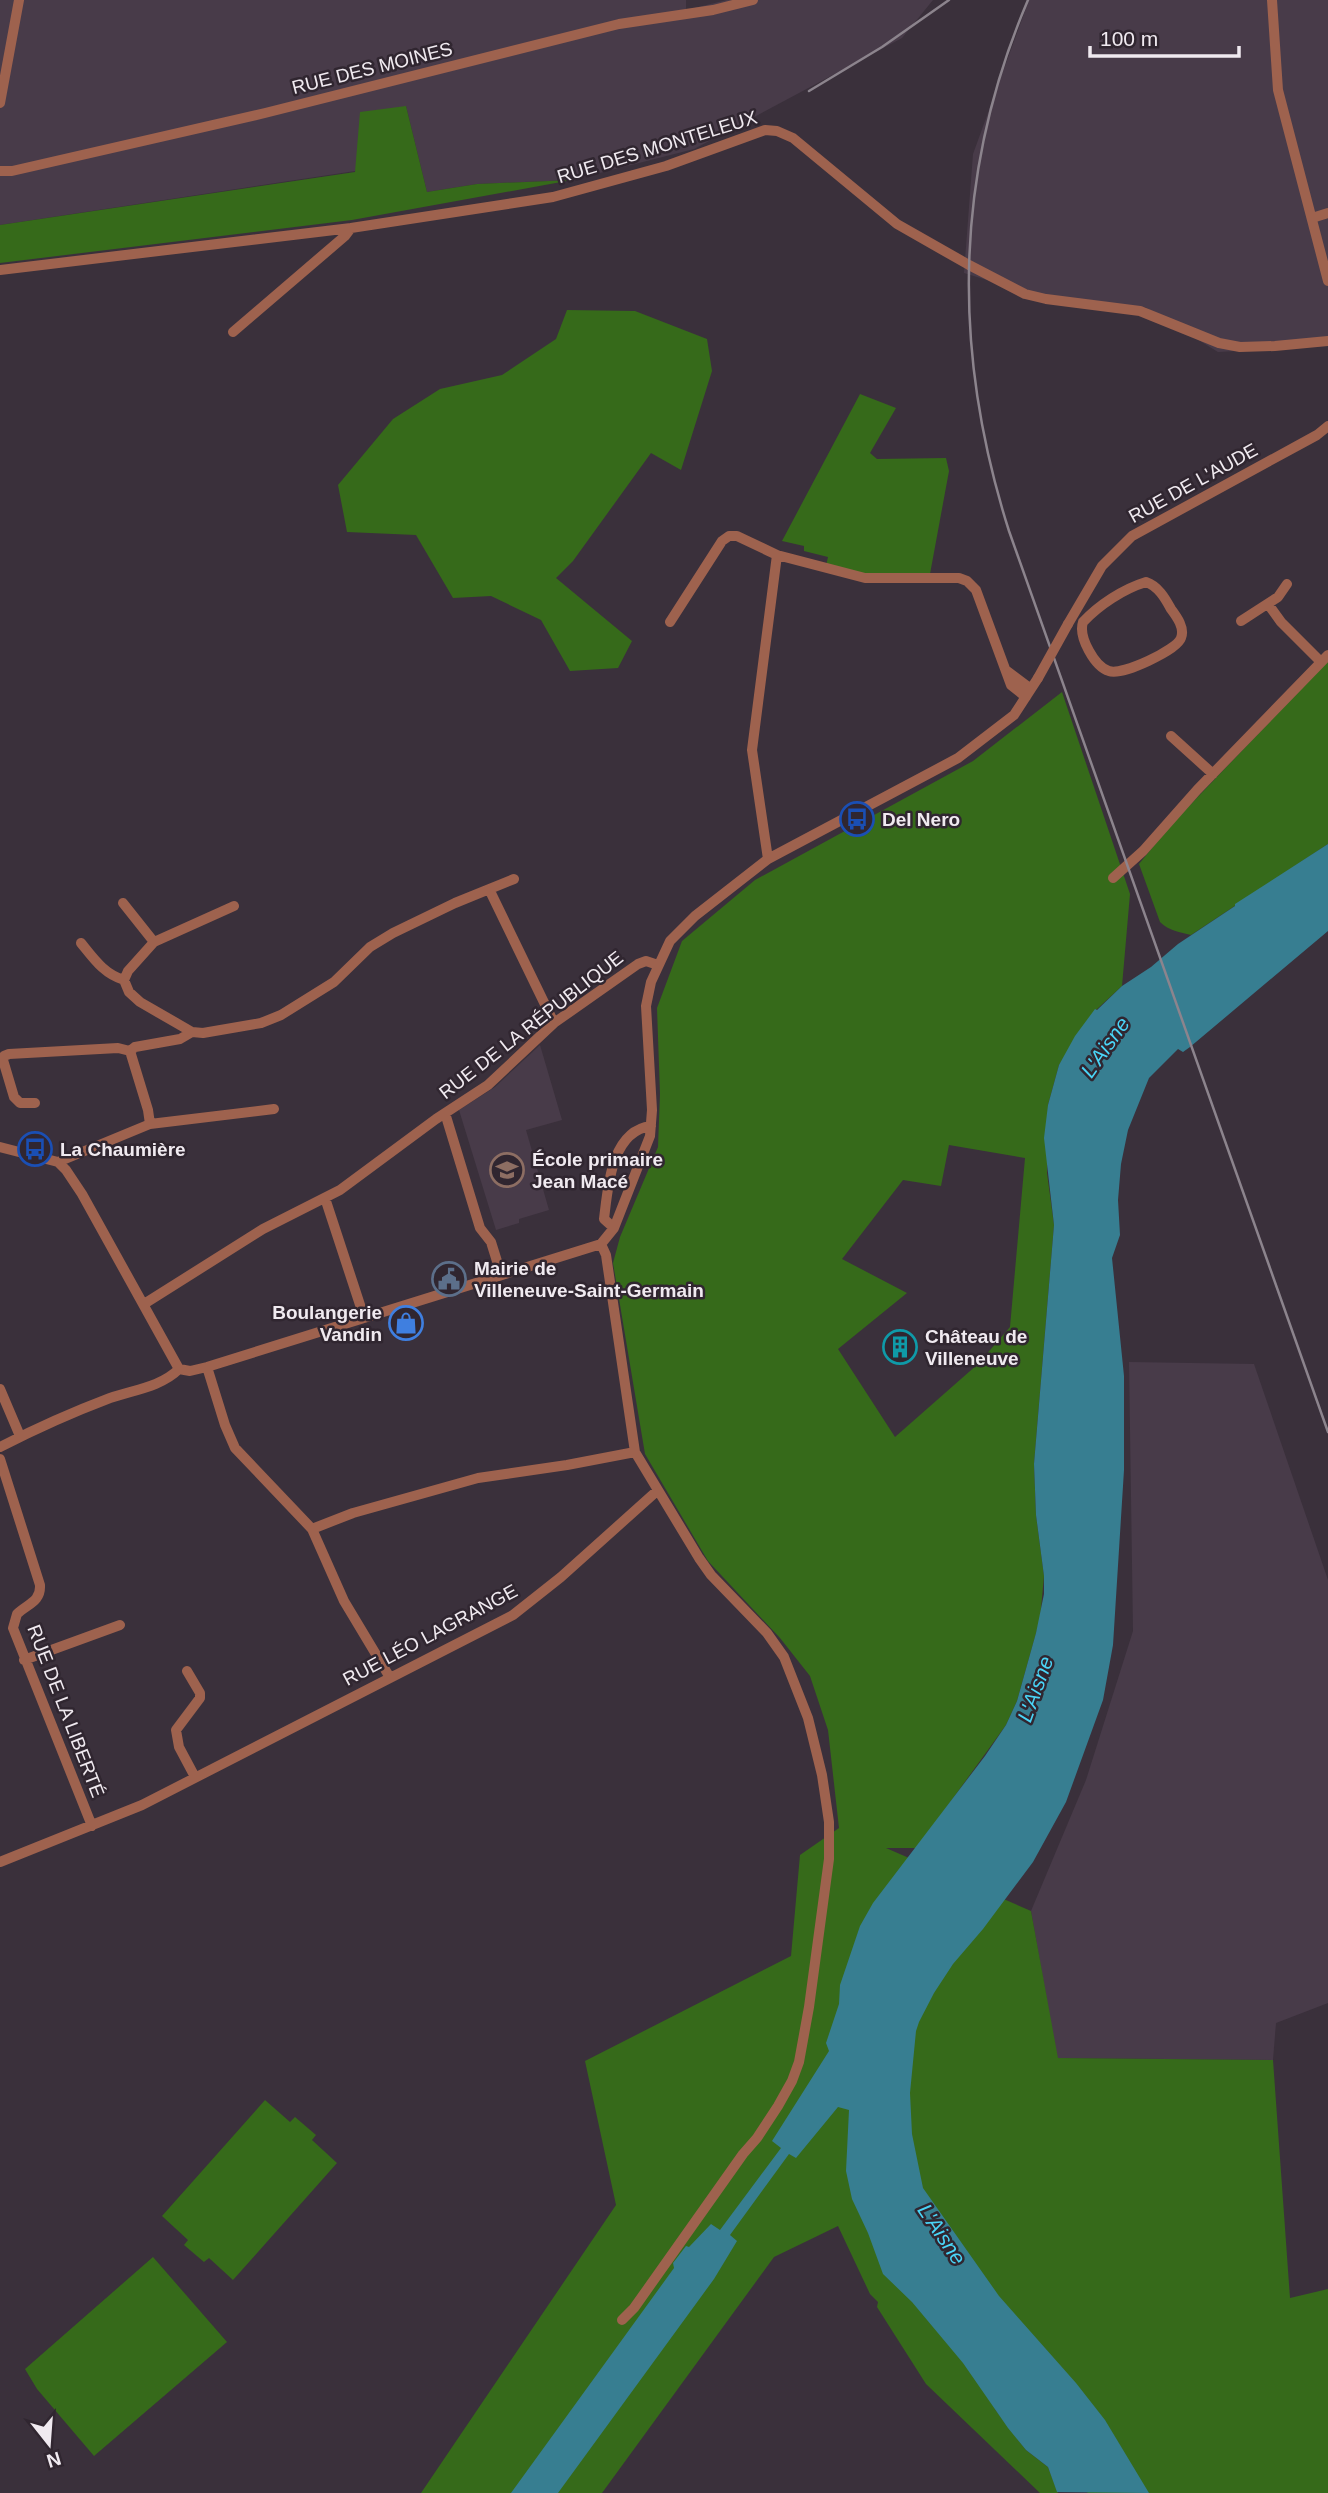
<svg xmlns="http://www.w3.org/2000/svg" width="1328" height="2493" viewBox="0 0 1328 2493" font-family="Arial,sans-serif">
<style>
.built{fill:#483b49}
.green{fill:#366a1a;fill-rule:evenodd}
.water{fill:#377e91}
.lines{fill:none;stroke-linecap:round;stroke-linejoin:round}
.minor{stroke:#9e624e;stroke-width:10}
.rail{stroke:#8c848d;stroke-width:2.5}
.minor-bridge{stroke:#9e624e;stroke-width:10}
.labels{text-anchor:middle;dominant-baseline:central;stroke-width:5;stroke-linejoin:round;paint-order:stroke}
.street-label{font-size:19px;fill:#f0eaf0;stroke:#302630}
.poi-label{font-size:19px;font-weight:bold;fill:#f0eaf0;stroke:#302630;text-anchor:start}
.water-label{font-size:21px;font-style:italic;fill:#4ad5f7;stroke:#302630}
</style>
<rect width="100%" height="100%" fill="#3a303b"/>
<path class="built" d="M0,0H686V10L727,0H933L902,38L694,149L572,180L477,184L427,192L406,106L355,171L0,225Z
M1029,0H1328V346L1218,352L1145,307L1053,300L964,273L973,154Z
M540,1045L562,1120L526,1130L549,1210L519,1219V1223L496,1230L459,1110L495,1087Z
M1129,1362L1254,1364L1328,1580V2003L1276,2023L1273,2060L1057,2058L1031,1911L1086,1780L1133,1631Z"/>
<path class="green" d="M406,106L427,192L477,184L572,180L352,220L0,263V225L355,172L360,112Z
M567,310L635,311L707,339L712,371L681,470L651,453L573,561L556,578L632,641L618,668L570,671L541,620L491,596L453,598L416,535L347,532L338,485L393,419L440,389L502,375L556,339Z
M860,394L896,408L870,453L877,459L946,458L949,471L930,574L884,578L826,566L828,557L804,551V546L782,541Z
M1328,661V844L1191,935C1180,932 1169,931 1160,922L1139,864L1169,827Z
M1062,692L1130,894L1122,986L1096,1010L1059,1065L1048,1105L1047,1173L1054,1225L1034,1464L1036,1515L1044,1576L1040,1619L1017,1701L1006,1725L917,1848H886L1031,1911L1058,2058L1273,2060L1290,2298L1328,2289V2493H1088L994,2408L1026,2450L1048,2467L1058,2493H1040L926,2384L877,2307L878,2302L870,2294L838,2226L774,2257L602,2493H421L616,2205L585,2061L791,1956L800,1855L839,1828L828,1730L810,1676L780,1638L708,1561L645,1454L613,1263L620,1237L658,1147L660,1094L657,1008L682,941L755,880L973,761ZM949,1145L1025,1158L1010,1327L978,1364L895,1437L838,1349L907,1293L842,1259L903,1180L941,1186Z
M265,2100L290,2122L295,2117L316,2135L312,2140L337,2163L233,2280L209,2258L204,2262L184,2245L188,2240L162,2216Z
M153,2257L227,2342L94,2456L37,2389L25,2369Z"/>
<path class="water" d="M1328,844V931L1190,1047L1183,1052L1178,1049L1149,1078L1128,1130L1121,1164L1118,1200L1120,1235L1112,1258L1124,1376V1470L1113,1645L1103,1700L1066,1802L1033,1862L983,1929L953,1964L934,1993L919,2022L916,2031L910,2093L912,2134L923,2188L999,2296L1076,2383L1105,2420L1149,2493L1057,2492L1048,2467L1026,2450L1008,2428L963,2363L912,2302L883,2274L868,2233L852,2199L846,2171L849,2110L838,2107L796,2158L789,2154L738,2224L730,2235L737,2241L714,2279L558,2493H511L674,2268L673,2263L686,2246L689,2247L711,2224L720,2230L781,2148L772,2141L829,2051L826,2043L839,2004L840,1985L860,1926L873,1903L985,1756L1006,1725L1017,1701L1036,1633L1044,1594V1576L1036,1515L1034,1464L1054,1225L1044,1138L1048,1105L1059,1065L1075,1036L1095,1009L1097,1010L1122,986L1151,967L1178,944L1235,906V904Z"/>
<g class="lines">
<path class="minor" d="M1272,0L1278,90L1328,281
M0,103L19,0
M0,171H12L265,113L619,24L713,10L753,0
M1312,218L1328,213
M0,270L351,228
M233,332L345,236L351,228L553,197L666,166L765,130L777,131L793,138L897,224L969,265L1025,294L1046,299L1140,311L1219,343L1240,347L1275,346L1328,341
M1146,582C1158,586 1165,598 1171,609C1177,617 1185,628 1181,638C1177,650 1122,676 1109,671C1095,667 1078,637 1083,622C1099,605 1123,589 1146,582Z
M1268,604L1281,622L1321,662
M1241,621L1278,597L1287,584
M670,622L722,541L729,536H737L777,555L865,578H959L967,581L976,590L1011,685L1026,697
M1068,624L1102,566L1132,536L1317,435L1328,426
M1007,671L1031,689
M1171,736L1213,774
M768,859L752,750L777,555
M1113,878L1143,851L1197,790L1328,655
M489,889L554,1023
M123,903L154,942L234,906
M81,943C94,959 104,974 124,980L129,992L140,1002L192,1032L203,1033L261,1023L281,1015L334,982L370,947L393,933L455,903L514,879
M124,980L128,971L154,942
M130,1051L135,1047L180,1039L192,1032
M35,1103H20L14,1097L3,1060L4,1056L9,1054L118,1048L130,1051L148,1110L150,1124
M445,1113L480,1228L491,1242L501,1274
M0,1147L58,1162L66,1170L82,1194L179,1369
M58,1162L150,1124L274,1109
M325,1198L364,1317
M614,1228L604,1219C608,1187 611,1131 651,1126
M601,1244L606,1255L635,1452L699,1558L711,1575L767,1633L784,1657L808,1718L822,1775L829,1822V1859L809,2007L799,2062L792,2081L778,2106L757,2138L743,2154L634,2308L622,2320
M144,1304L263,1229L340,1190L436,1119L488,1085L554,1023L638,964L646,961L658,965
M207,1367L225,1425L235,1448L312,1529L344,1601L389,1676
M179,1369L190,1371L207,1367L601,1244L614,1228L650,1136L652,1110L646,1006L651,982L670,941L695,916L768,859L958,758L1014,715L1038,678
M0,1389L20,1436
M0,1447C35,1429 73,1412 110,1398C133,1390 161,1387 179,1369
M0,1459L40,1585C41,1602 27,1604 17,1614L13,1628L92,1826
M312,1529L353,1513L478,1478L567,1465L635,1452
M24,1660L120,1625
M187,1671L200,1693V1698L176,1730L179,1747L195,1777
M0,1862L142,1805L513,1615L561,1577L658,1490"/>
<path class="rail" d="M1028,0C953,175 952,352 1009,531L1328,1432
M809,91L882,47L949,0"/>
<path class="minor-bridge" d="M1038,678L1068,624"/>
</g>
<defs>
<g id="bus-ring" transform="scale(1.75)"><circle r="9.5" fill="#302630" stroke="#1a4fb4" stroke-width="1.5"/><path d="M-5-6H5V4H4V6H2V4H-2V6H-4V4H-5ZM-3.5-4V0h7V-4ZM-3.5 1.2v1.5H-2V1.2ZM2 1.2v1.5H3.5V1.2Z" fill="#1a4fb4"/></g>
<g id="school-ring" transform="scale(1.75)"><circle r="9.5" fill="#302630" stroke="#8d6e63" stroke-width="1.5"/><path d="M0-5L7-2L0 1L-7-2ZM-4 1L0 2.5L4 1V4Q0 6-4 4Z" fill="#8d6e63"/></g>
<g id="civic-ring" transform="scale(1.75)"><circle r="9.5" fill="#302630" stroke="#5c6f8a" stroke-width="1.5"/><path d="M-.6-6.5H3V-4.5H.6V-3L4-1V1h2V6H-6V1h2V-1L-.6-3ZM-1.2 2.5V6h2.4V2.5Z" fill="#5c6f8a"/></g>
<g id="shop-ring" transform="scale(1.75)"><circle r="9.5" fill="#302630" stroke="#3f7fe0" stroke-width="1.5"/><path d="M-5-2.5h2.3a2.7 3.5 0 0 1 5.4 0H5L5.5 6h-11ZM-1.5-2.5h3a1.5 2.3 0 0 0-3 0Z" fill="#3f7fe0"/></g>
<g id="building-ring" transform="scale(1.75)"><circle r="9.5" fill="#302630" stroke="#0f9aa8" stroke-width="1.5"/><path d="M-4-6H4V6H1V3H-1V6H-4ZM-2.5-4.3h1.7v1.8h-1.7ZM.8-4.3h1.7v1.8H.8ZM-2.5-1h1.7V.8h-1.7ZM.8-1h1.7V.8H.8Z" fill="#0f9aa8"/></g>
</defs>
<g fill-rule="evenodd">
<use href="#bus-ring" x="857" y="819"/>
<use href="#bus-ring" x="35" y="1149"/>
<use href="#school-ring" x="507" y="1170"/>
<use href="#civic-ring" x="449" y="1279"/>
<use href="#shop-ring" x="406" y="1323"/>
<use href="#building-ring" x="900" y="1347"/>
</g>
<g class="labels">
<g class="street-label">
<text transform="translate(372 68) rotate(-14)">RUE DES MOINES</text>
<text transform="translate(657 147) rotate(-17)">RUE DES MONTELEUX</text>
<text transform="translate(1193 483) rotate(-29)">RUE DE L'AUDE</text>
<text transform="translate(531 1025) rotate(-38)">RUE DE LA RÉPUBLIQUE</text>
<text transform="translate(430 1635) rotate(-28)">RUE LÉO LAGRANGE</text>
<text transform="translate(66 1711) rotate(69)">RUE DE LA LIBERTÉ</text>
</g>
<g class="poi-label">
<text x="882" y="819">Del Nero</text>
<text x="60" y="1149">La Chaumière</text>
<text x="532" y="1159">École primaire<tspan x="532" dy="22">Jean Macé</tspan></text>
<text x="474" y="1268">Mairie de<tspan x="474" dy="22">Villeneuve-Saint-Germain</tspan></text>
<text x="382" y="1312" text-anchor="end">Boulangerie<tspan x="382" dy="22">Vandin</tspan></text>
<text x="925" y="1336">Château de<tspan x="925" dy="22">Villeneuve</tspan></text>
</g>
<g class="water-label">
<text transform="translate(1105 1047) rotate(-55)">L'Aisne</text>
<text transform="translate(1035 1689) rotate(-70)">L'Aisne</text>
<text transform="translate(942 2234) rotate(56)">L'Aisne</text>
</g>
</g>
<g transform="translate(49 2444) rotate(163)" stroke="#302630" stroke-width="5" paint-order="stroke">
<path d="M0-5L12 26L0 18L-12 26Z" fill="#f0eaf0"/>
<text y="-10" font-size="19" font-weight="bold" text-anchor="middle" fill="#f0eaf0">N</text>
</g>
<path d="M1090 46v10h149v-10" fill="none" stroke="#f0eaf0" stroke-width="3.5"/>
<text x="1100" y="46" font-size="21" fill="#f0eaf0" stroke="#302630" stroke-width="5" paint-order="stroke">100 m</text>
</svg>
